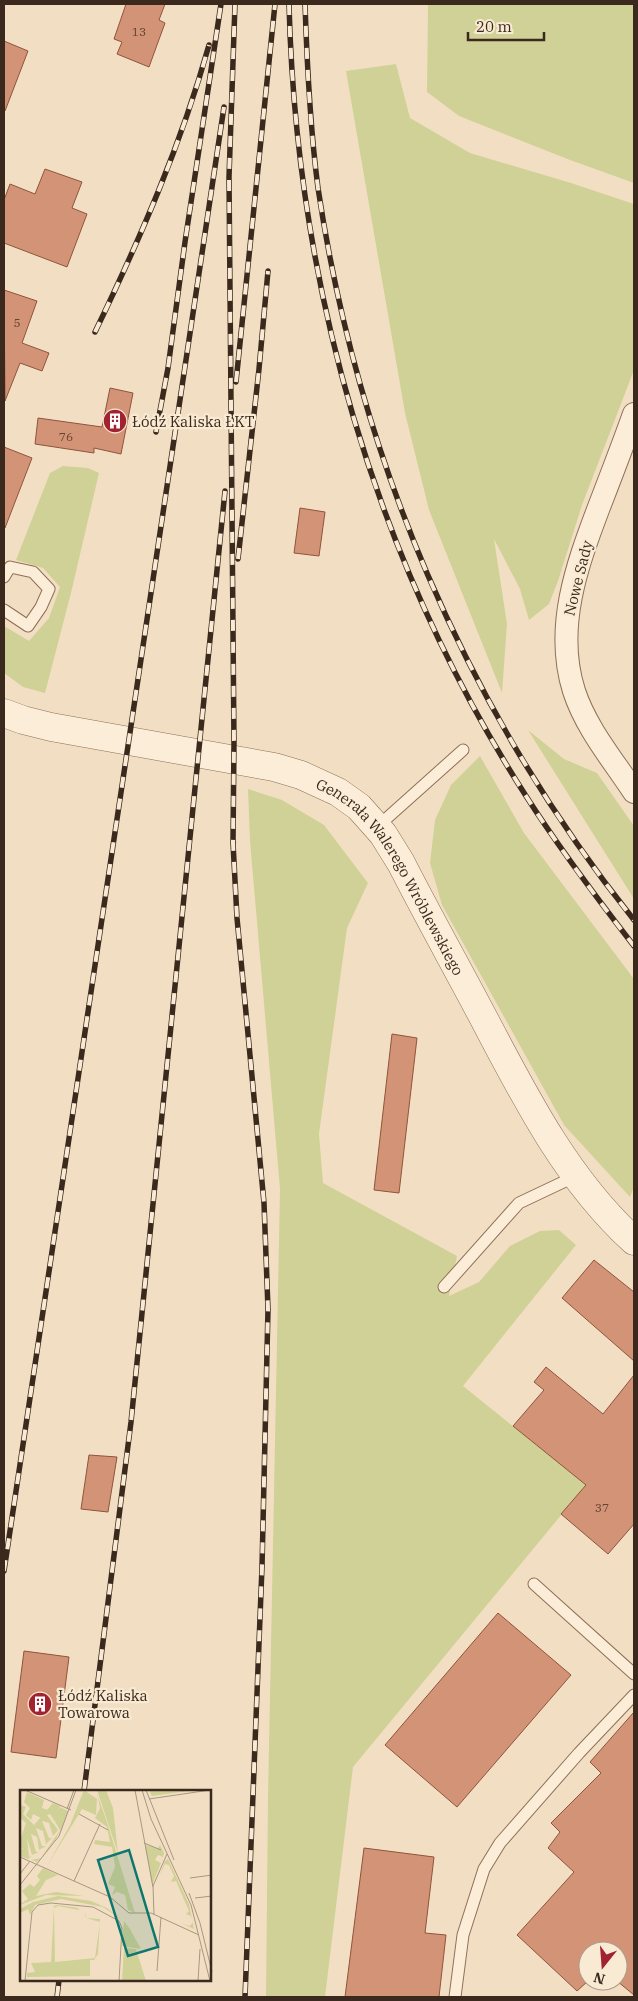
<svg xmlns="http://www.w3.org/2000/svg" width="638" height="2001" viewBox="0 0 638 2001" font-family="'IBM Plex Serif',serif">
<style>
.green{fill:#d0d196}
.building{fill:#d39376;stroke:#8f543c}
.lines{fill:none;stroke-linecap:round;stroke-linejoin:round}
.service-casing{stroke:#8e6f58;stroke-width:13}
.minor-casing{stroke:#8e6f58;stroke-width:24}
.tertiary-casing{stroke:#8e6f58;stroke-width:29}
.service{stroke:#fbedd7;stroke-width:11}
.minor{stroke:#fbedd7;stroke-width:22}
.tertiary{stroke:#fbedd7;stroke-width:28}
.rail-casing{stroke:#3c291d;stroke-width:5.5}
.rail{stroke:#f8ead3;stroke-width:4;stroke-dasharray:11;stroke-linecap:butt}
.labels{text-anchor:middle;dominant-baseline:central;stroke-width:4.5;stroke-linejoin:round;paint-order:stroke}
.number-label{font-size:12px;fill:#624433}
.poi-label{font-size:15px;fill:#3c291d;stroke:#f8ead3;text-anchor:start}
.street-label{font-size:15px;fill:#3c291d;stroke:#f8ead3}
.inset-road{fill:none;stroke:#a99681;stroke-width:1}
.view{fill:#0f766e;fill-opacity:0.15;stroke:#0f766e;stroke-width:2.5}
.inset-edge{fill:none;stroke:#3c291d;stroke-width:2.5}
</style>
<rect width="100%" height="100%" fill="#f2dfc3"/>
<path class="green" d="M428,4H634V183L570,160L459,116L427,92Z
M396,64L410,118L470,153L571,183L634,204V370L582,505L558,581L549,604L529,620L520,589L494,539L507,624L502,693L429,510L405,413L346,71Z
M63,466L88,468L99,473L71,593L45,693L23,687L4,673V626L29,641L49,618L60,587L43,568L16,560L50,473Z
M528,730L564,759L597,773L634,826V899Z
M480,756L524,833L634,979V1187L630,1197L564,1125L442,905L430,863L435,820L451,785Z
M248,789L282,800L324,825L368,883L347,928L319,1134L323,1183L457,1256L449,1296L479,1282L510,1246L540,1231L559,1230L576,1245L463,1386L586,1485L353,1767L325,1997H266L268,1797L280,1189L250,841Z"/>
<path class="building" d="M126,4H165L159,20L165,23L149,67L117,54L122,42L114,39Z
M4,41L28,51L5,111L4,110Z
M45,169L82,182L72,208L87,214L67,267L4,243V200L10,184L35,194Z
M4,290L37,301L22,343L49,353L42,371L20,363L5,401Z
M110,388L133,393L121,454L94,448V453L35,444L38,418L102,427Z
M4,447L32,458L5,528L4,527Z
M300,508L325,512L319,556L294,553Z
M392,1034L417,1038L399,1193L374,1190Z
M594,1260L634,1292V1361L562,1298Z
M546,1367L603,1414L634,1375V1524L608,1554L561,1514L586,1485L513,1426L544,1390L534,1382Z
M89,1455L117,1457L108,1512L81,1509Z
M498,1613L571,1675L457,1807L385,1745Z
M24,1651L69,1657L56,1758L11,1752Z
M634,1712V1995L617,1981L618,1951H588V1981L577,1991L517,1935L574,1872L548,1848L560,1832L551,1823L601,1773L590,1762Z
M364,1848L434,1857L425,1933L446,1935L439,1997H345Z"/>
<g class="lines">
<g class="service-casing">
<path id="service" d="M4,577L10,567L33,572L49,589L41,607L28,626L4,610
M377,827L463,750
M444,1287L519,1203L576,1176
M534,1584L634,1674
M455,1997L463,1935L484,1869L500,1843L579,1753L634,1695"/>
</g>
<g class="minor-casing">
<path id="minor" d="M634,414C623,445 611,476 599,507C577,565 554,628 574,691C586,728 613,760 634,792"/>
</g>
<g class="tertiary-casing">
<g id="tertiary">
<path id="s1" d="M4,713L23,720L51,727L274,767L301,775L338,792L359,807L383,834L401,863C427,914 455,964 482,1015C524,1095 566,1179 634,1241"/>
</g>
</g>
<use href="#service" class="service"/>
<use href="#minor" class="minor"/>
<use href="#tertiary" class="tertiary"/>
<g class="rail-casing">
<path id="rail" d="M235,4L229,177L234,742L233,843L237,918L264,1203L268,1309L262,1567L245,1997
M289,4C296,284 374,559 526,796C559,848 596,897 634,946
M305,4C307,65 310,127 318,188C358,455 465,708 634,920
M95,332C140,239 181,145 209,45
M236,382L275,4
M156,432L168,368L185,242L221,4
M238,559L259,369L268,271
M4,1571L224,107
M84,1791L131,1422L225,491
M57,1997L59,1980"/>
</g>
<use href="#rail" class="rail"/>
</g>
<defs>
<g id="building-disc" transform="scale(1.25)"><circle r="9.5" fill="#a22330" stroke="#f8ead3"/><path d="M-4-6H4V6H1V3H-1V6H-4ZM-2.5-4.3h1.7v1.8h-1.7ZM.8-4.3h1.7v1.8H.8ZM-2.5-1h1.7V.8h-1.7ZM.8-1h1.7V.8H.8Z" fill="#fff"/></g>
</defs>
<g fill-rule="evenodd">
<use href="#building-disc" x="115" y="421"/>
<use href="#building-disc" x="40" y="1704"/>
</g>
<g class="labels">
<g class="number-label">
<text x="139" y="31">13</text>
<text x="17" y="322">5</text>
<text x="66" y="436">76</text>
<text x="602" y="1507">37</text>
</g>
<g class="poi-label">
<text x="132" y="421">Łódź Kaliska ŁKT</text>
<text x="58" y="1695">Łódź Kaliska<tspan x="58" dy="17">Towarowa</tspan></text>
</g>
<g class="street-label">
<text transform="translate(578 578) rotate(-76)">Nowe Sady</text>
<text stroke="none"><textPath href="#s1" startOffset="444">Generała Walerego Wróblewskiego</textPath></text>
</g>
</g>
<g transform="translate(20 1790)">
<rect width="191" height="191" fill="#f2dfc3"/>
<path d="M64,0L77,9L76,25L62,19L27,76L50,35ZM77,0H86L93,18L98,63ZM129,0H176L132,6ZM7,2L24,10L22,18L28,20L21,28L13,24L11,30L6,25L10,18L4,12ZM77,4L87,32L115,123L108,120L105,105L97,102L92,105L95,97L88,94L95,77L92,57L74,54L75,50L90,52L87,37L75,28L80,18ZM33,13L40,16L37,23L40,17L48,21L42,37L35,50L28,60L17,72L11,70L21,68L40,40L30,23L37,36L30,24L27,25L38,40L33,46L29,33L22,31L29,48H32L26,54L23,41L16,38L22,56H26L19,60L17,47L11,44L16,62H19L12,65L7,48L9,67L12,66L8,69L0,66V59H4L0,58V50L6,33L0,28L1,15L6,17L3,24L14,35ZM125,55L138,58L140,55L144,63L143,67L138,65L135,70L141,73L132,95ZM148,69L169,114L174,139L161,133L170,136L173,132L171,126L166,124L169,121L156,91L151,92L154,86L149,75L145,74L139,87L145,71ZM23,78L38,85L26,90L16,106L36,102L64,106L26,105L0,115V111L2,113L8,109L2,101L10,94L14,97L20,90L17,86ZM38,106L71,111L87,118L102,130L83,117L41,109L15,115L10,125L8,119L0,123V119L13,112ZM37,115L52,117L58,118L59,120L38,116L34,118L35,172L75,168L80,132L66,128L65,126V122L66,128L80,129L78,164L74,170H70V186L7,187V183L15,182L11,173L31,172L34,116ZM104,131L110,139L121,159L102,156ZM104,158L116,159L126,191H102Z" fill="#d0d196"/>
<path class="inset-road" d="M5,0L51,20M115,0L133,97M122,0L131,29L171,115L190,191M126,0L154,70M129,9L190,0M47,19L54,0M59,24L88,40M124,53L141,60M0,67L90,107L109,123H131L179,145M0,84L10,71M170,88L192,85M54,91L80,34M0,95L39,46L56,0M169,103L180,133L192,182M175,108L192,106M134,124L133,96L147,64M137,181L141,127M5,191L12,122L18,115L31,113L73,117L99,131L102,138L99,191M178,191L180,159"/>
<path class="view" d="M109,60L138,157L108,166L78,70Z"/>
<rect width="191" height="191" class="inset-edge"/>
</g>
<rect width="638" height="2001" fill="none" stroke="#3c291d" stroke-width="10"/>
<g transform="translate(603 1966) rotate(197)"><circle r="24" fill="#f8ead3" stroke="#ad9d8a"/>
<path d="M0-4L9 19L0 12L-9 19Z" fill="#a22330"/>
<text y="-8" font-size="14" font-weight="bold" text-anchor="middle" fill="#3c291d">N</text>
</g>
<path d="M468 32v8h76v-8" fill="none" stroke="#3c291d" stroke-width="2.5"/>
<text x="476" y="32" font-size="15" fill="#3c291d" stroke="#f8ead3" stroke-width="4" paint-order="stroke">20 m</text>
</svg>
